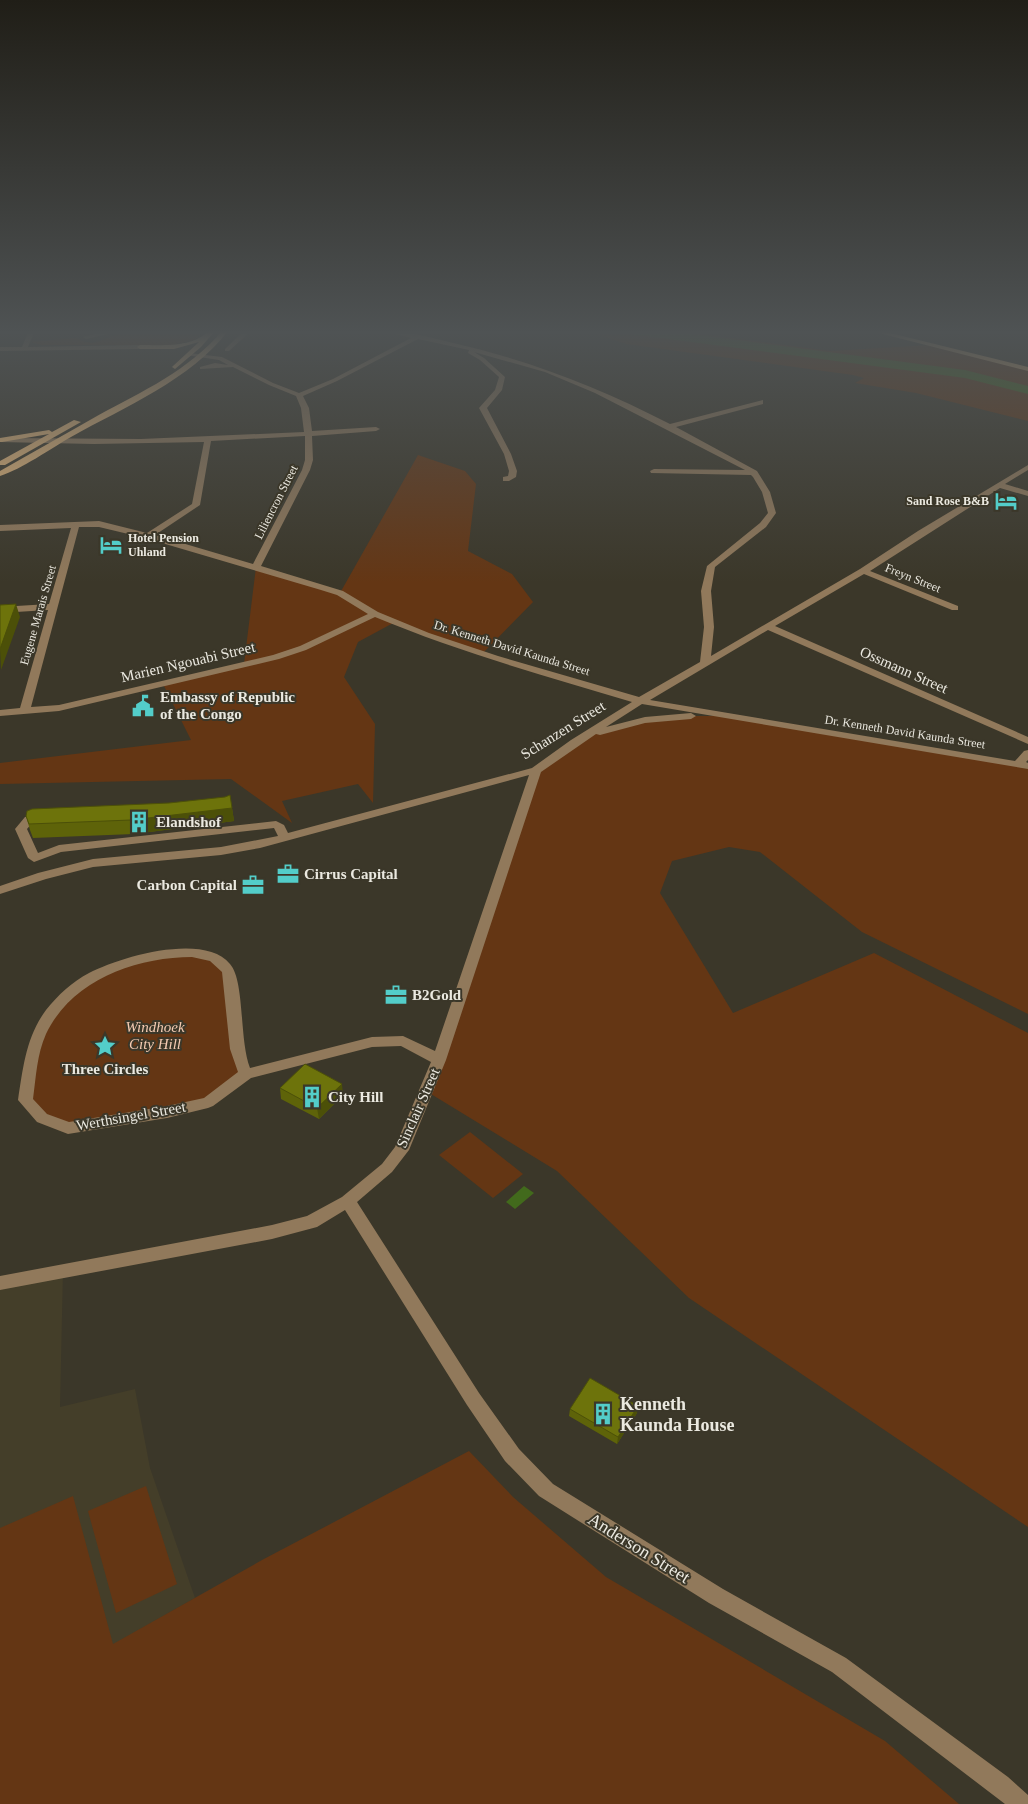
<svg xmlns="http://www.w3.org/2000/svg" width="1028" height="1804" viewBox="0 0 1028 1804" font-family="'Times New Roman',serif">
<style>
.built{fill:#443e29}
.green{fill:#643614}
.water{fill:#426a1c}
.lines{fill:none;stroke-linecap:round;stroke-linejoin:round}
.river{fill:#426a1c;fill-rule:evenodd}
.minor{fill:#91795b;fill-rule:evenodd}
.major{fill:#eaba7b;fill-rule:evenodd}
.wall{fill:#5e6309}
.shaded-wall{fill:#4c5008}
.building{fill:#6d730b;stroke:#4c5008}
.labels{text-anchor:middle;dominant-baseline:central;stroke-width:4;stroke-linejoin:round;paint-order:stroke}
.far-poi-label{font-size:12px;font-weight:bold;fill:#ebe9e0;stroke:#3b3729;text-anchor:end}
.far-street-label{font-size:12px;fill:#ebe9e0;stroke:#3b3729}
.street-label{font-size:15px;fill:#ebe9e0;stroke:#3b3729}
.poi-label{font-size:15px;font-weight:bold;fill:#ebe9e0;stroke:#3b3729;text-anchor:start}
.park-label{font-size:15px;font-style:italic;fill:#f4cbb2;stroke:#3b3729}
.near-poi-label{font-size:18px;font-weight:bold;fill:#ebe9e0;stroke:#3b3729;text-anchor:start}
.near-street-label{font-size:18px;fill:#ebe9e0;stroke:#3b3729}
</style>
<rect width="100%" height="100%" fill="#3b3729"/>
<path class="built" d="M63,1271L60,1407L135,1389L150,1468L195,1598L113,1645L0,1804V1283Z"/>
<path class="green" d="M135,330H204L195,340L172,345H41L31,342L76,338L85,342L92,343L100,341L117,334Z
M583,330H670L830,351L931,345L1028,369V421L916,393L855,383L864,378L853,375L626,344Z
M418,455L465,471L476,484L468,551L512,574L533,602L482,654L395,622L358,642L344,677L375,724L373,803L358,784L282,801L292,823L231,779L0,784V763L191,740L163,684L244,664L256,567L340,593Z
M677,716H721L1028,766V1014L862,932L760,852L729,847L672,861L660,893L733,1013L874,953L1028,1033V1527L689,1298L557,1171L426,1091L536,770L575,742L603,730Z
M186,952L226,967L246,1074L208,1102L68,1128L25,1100L51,1014L104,970Z
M470,1132L523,1174L493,1198L439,1155Z
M469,1451L513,1497L606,1577L885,1741L959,1804H0V1528L73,1496L113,1644L262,1560Z
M146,1486L177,1584L116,1613L88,1511Z"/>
<path class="water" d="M524,1186L534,1193L515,1209L506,1202Z"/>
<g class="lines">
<path class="river" d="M623,330H662L965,370L1028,386V394L965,378L630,334Z"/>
<path class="minor" d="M29,330H35L28,347L140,345L143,347L140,349L0,351V347H22Z
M112,330H126L86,339L83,337Z
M245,330H252L229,351H225V349Z
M382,330C405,330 427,337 449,342C529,360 598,387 670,424L763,400V404L676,427L757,471L770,492L776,513L766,527L715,567L711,591L714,627L711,656L860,569L918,531L1028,465V470L1005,484L1028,491V496L1000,488L870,571L958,606V610H952L864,574L775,626L1028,737V744L768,630L650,700L1015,761L1024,751L1028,750V760L1026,762L1028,763V769L642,704L606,727L645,717L691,713L696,716L691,719L645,723L600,735L596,734L541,772L446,1060L409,1150L392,1172L357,1202L479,1393L519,1449L553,1484L723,1589L846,1658L1008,1777L1028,1795V1804H1005L832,1672L709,1603L539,1496L505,1461L467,1405L345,1210L317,1227L272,1239L0,1290V1276L272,1225L307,1216L342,1197L382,1164L395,1147L431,1062L401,1046L372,1047L251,1078L213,1106L208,1108L167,1118L68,1134L37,1122L18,1100C23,1068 26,1037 46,1010C58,995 72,982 89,973C120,957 204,932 230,964C245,981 239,1040 250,1068L372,1037L403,1036L435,1051L529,775L260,848L221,855L93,867L46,879L0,894V886L38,873L93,859L221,847L278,836L274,828L61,852L34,862L28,858L15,829L25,817L42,814L48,817L46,819L33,822L27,829L38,853L59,845L276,821L284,825L288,833L532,768L571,740L632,702C545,676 459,652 375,617L306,650L279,659L59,711L0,716V710L20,708L48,610L0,613V607L49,604L71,528L0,531V525L99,521L147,533L192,504L204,442L94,444L0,442V438L141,439L304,432L301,408L296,396L269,385L233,367L200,369V367L215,363L228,365L219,360L186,355L189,353L222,357L273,383L299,393L333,379L411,338ZM418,339L469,350L468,353L480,360L499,377L495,390L479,408L504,454L509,471L508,476L503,477V481H509L516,477L517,471L511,454L487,408L502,390L505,377L484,358L474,352L545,372L595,393L745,470L654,469L650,471L651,473L751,475L753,477L762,492L768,513L760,523L707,566L701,591L704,627L700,662L639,697L498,656L429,633L378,612L343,591L261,566L310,470L313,460L312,436L376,431L380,429L376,427L312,431L309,408L303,396L337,381ZM305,436V460L302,470L253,564L155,535L200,505L211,441ZM79,527H99L145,538L321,590L337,595L368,614L300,646L273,655L59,705L31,707ZM192,957L210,961L222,972L230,1049L238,1072L204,1098L167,1106L69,1122L47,1114L33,1099C36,1077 37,1054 46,1034C71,981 135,957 192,957Z"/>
<path class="major" d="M209,330H216L201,347L175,369L172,367L173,366L199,342L174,349H140L137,347L140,345C162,345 194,348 209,330Z
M223,330H229C189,381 126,406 71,437C50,449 22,469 0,476V471C32,453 65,434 97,416C143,391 188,371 223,330Z
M867,330H878L1028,367V371Z
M74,420L81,422L5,465H0V461L49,434L2,442H0V438L49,430L52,432Z"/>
</g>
<path class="wall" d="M232,808L234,821L134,834L33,838L30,830L26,816Z
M280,1088L343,1095L319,1119L281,1099Z
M638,1406L637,1413L617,1444L569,1416L570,1409Z"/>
<path class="shaded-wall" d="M16,604L20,617L1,670L0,649Z
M230,795L234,821L134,834L131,820L232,808Z
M342,1084L343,1095L319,1119L317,1108Z
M638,1406L637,1413L617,1444L618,1437Z"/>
<path class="building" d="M16,604L0,649V605Z
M230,795L232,808L131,820L29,824L26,816L27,811L32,809L169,803L225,797Z
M305,1064L342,1084L317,1108L280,1088Z
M590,1378L638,1406L618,1437L570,1409Z"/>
<linearGradient id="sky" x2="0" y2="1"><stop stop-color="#201e17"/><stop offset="0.57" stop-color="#4f5354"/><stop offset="1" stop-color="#4f5354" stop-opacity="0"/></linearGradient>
<rect width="1028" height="583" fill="url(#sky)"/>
<defs>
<g id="hotel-bare" transform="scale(1.725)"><path d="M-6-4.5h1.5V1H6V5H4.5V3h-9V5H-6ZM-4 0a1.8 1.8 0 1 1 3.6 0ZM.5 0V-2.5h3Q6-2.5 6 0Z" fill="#53cdc9" stroke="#3b3729" stroke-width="2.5" paint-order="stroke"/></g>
<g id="civic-bare" transform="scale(1.725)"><path d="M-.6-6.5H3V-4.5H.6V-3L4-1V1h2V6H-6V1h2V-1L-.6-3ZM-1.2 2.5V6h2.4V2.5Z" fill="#53cdc9" stroke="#3b3729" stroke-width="2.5" paint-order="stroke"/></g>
<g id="building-bare" transform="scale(1.725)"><path d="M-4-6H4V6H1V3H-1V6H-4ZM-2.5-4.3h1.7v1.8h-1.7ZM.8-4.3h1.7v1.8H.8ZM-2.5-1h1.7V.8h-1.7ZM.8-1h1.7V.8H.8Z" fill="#53cdc9" stroke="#3b3729" stroke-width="2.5" paint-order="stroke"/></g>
<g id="office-bare" transform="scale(1.725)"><path d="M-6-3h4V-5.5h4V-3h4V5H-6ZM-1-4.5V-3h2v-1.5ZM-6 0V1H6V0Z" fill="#53cdc9" stroke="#3b3729" stroke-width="2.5" paint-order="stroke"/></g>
<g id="sight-bare" transform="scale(1.725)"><path d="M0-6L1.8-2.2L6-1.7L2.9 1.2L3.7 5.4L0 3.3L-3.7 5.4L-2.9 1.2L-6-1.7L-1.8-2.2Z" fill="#53cdc9" stroke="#3b3729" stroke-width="2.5" paint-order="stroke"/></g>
</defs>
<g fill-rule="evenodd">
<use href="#hotel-bare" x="1006" y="501"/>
<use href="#hotel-bare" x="111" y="545"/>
<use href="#civic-bare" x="143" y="706"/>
<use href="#building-bare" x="139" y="822"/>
<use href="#office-bare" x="288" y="874"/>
<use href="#office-bare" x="253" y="885"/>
<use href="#office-bare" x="396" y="995"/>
<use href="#sight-bare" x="105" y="1046"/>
<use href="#building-bare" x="312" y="1097"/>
<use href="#building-bare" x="603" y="1414"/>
</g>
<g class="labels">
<g class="far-poi-label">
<text x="989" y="501">Sand Rose B&amp;B</text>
<text x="128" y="538" text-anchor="start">Hotel Pension<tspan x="128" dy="14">Uhland</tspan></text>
</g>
<g class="far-street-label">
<text transform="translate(276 502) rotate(-63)">Liliencron Street</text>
<text transform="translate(913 578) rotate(22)">Freyn Street</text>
<text transform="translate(38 615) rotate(-74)">Eugene Marais Street</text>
<text transform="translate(512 648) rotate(17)">Dr. Kenneth David Kaunda Street</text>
<text transform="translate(905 732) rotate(9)">Dr. Kenneth David Kaunda Street</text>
</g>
<g class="street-label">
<text transform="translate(188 662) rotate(-13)">Marien Ngouabi Street</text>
<text transform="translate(904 670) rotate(24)">Ossmann Street</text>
<text transform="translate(563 730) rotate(-32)">Schanzen Street</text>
<text transform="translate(418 1108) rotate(-66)">Sinclair Street</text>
<text transform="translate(131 1116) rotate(-10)">Werthsingel Street</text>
</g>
<g class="poi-label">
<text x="160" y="697">Embassy of Republic<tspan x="160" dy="17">of the Congo</tspan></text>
<text x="156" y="822">Elandshof</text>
<text x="304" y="874">Cirrus Capital</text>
<text x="237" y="885" text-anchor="end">Carbon Capital</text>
<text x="412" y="995">B2Gold</text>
<text x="105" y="1069" text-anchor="middle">Three Circles</text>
<text x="328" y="1097">City Hill</text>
</g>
<g class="park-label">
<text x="155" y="1027">Windhoek<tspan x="155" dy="17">City Hill</tspan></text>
</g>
<g class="near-poi-label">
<text x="620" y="1404">Kenneth<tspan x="620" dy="21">Kaunda House</tspan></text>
</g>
<g class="near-street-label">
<text transform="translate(639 1548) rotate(32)">Anderson Street</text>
</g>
</g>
</svg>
